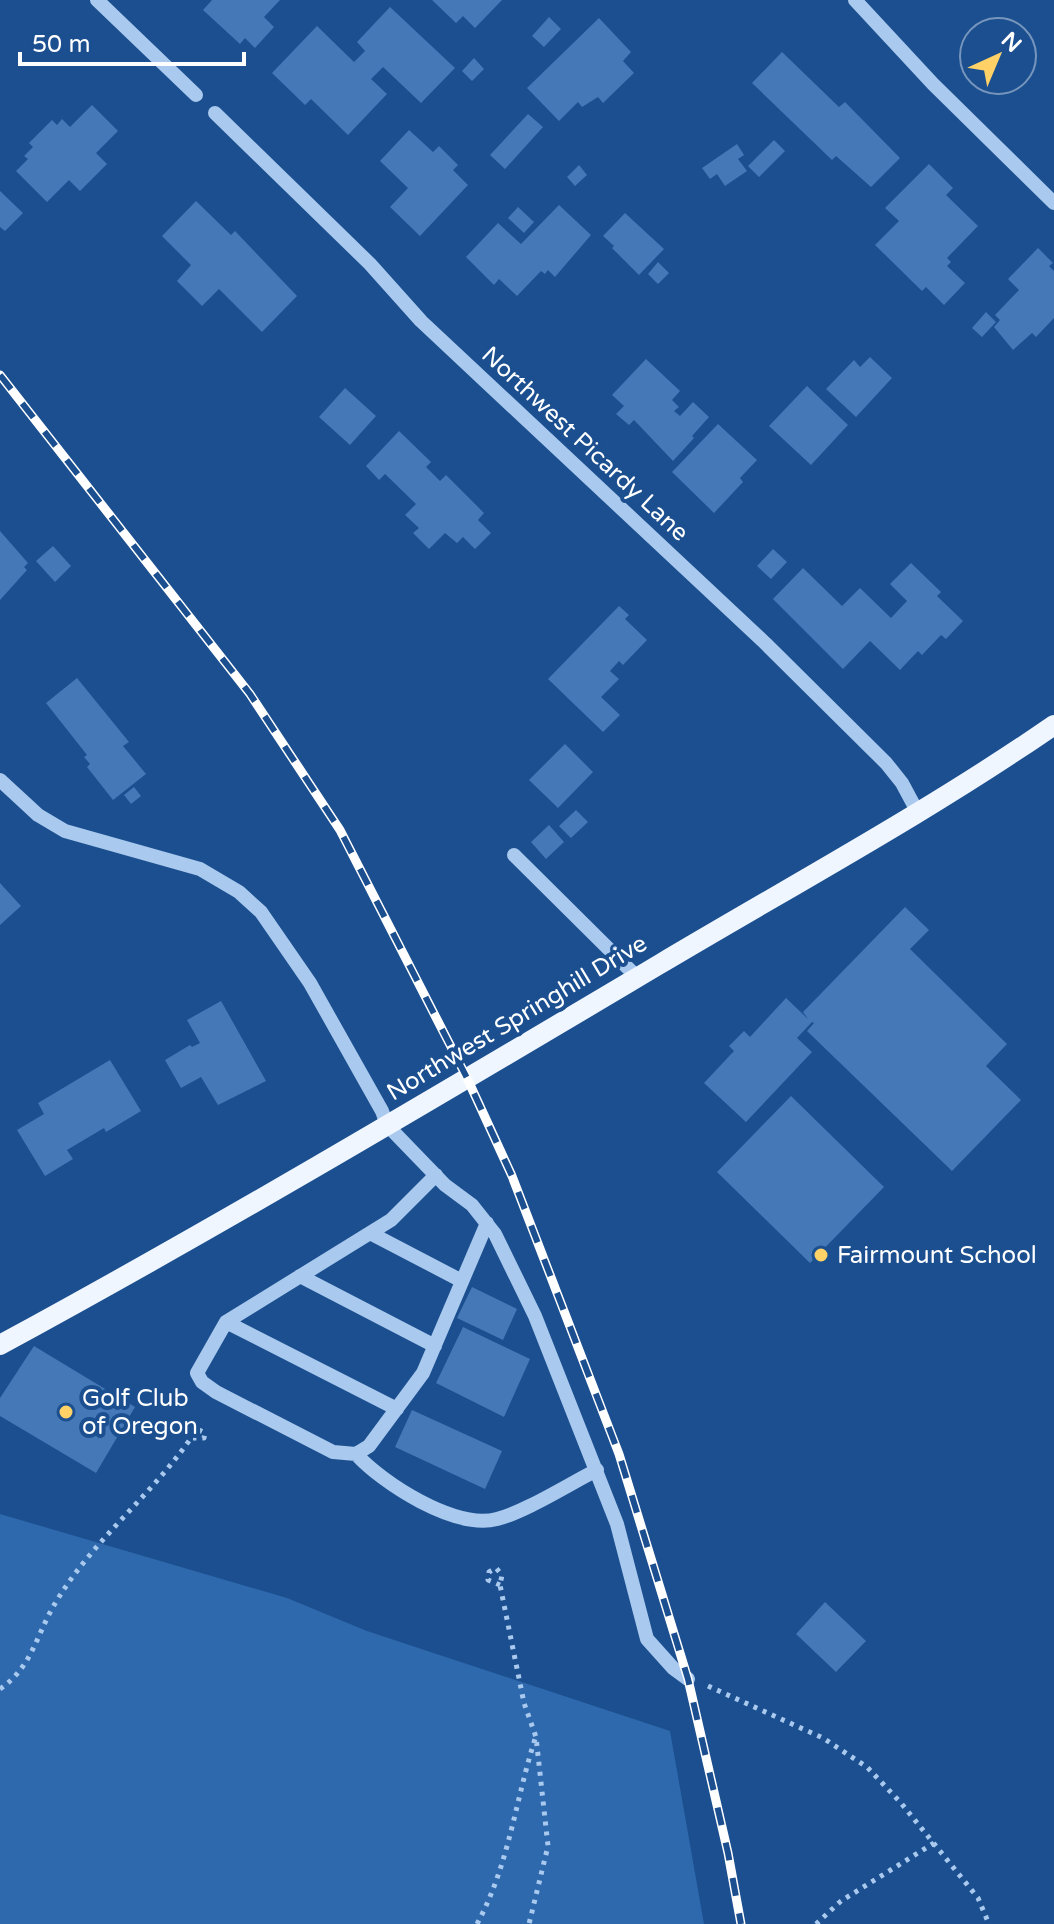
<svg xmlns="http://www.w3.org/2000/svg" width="1054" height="1924" viewBox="0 0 1054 1924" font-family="'Varela Round',sans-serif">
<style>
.green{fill:#2e69ad}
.building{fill:#4478b7}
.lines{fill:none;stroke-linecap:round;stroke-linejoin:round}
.path{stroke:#a9c9ee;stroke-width:5;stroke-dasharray:4 6;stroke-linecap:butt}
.minor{stroke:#a9c9ee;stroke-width:14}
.major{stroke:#f0f6ff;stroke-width:20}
.rail-casing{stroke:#fff;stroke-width:9}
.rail{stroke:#1b4f8f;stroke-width:6;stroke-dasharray:18;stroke-linecap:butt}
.poi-dot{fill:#ffd166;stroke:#1b4f8f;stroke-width:3}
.labels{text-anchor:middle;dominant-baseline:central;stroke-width:8;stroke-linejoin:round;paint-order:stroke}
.street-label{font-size:24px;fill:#fff;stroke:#1b4f8f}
.poi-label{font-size:24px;fill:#fff;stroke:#1b4f8f;text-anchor:start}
</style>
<rect width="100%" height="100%" fill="#1b4f8f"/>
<path class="green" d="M0,1514L287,1598L367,1631L670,1731L704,1924H0Z"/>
<path class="building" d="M212,0H280L264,17L274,27L255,48L245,38L240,44L203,10Z
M432,0H502L475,28L463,16L456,23Z
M390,7L455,68L421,103L383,67L371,79L387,94L348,135L311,99L305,105L272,73L317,26L354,62L365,51L357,42Z
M549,17L561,29L544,47L532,36Z
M599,18L631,52L623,61L634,73L603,103L598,97L582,107L578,102L559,121L527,88Z
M782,52L839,107L845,102L900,158L871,187L836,156L832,160L752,83Z
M474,58L484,69L472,81L462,71Z
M92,105L118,131L96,153L107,164L80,191L69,180L47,202L16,171L28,159L24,156L33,147L29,143L52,120L57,125L62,119L70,127Z
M528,114L543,127L505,169L490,155Z
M409,130L433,152L439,146L458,165L453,170L468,185L420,236L390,207L408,188L380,161Z
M774,140L785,151L759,177L748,166Z
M737,144L744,155L738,159L747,171L725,186L717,174L710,179L702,168Z
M929,164L953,188L946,195L978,226L947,258L951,262L947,266L965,283L944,305L926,287L922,291L875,245L899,221L885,208Z
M579,165L587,175L575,186L567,177Z
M0,191L23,213L5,231L0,227Z
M196,201L231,235L235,231L297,296L262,332L219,289L202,306L177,281L191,265L162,236Z
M559,205L591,235L555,277L548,270L545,274L541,271L517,296L499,279L494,285L466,257L498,223L521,244Z
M518,207L534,222L524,233L508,218Z
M625,213L664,249L639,275L612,248L614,246L603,236Z
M1038,248L1053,263L1049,266L1054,271V318L1036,337L1032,333L1013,350L994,327L1000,320L995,315L1019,290L1008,279Z
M658,262L669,273L658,284L648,274Z
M986,312L996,322L982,337L972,328Z
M870,357L892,378L856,417L826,389L854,360L860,367Z
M646,359L680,391L672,400L679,407L674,411L680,416L693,402L709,417L692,436L694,438L673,461L634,420L629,425L616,414L624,406L612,395Z
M807,386L848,425L811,465L769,426Z
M345,388L376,416L350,445L319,417Z
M718,424L757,460L740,478L743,482L714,513L672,472Z
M399,431L431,462L426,467L440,481L446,475L484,513L478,520L491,533L475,549L463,537L457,543L445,533L429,549L413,533L419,528L405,515L416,504L385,474L379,480L366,466Z
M0,531L28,563L24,567L27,570L0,600Z
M53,546L71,566L55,582L36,561Z
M773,549L787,562L771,579L757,566Z
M911,563L941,592L937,596L963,621L946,639L941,635L922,655L918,651L900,670L870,641L843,669L773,599L803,568L842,606L860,588L891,618L907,601L890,584Z
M619,606L629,615L625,619L647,640L623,665L619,661L610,671L619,679L601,697L620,715L603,732L548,679Z
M77,678L129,742L123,746L146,774L113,800L87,767L90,764L84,757L87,755L46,703Z
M565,744L593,772L558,808L529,780Z
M134,787L141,796L131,804L124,795Z
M576,810L588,822L571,838L559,826Z
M549,825L564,842L546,859L531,842Z
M0,883L21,906L0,925Z
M905,907L929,930L910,949L1007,1044L986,1066L1021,1100L952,1171L807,1031L814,1023L812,1022L797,1038L812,1052L746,1122L704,1083L734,1051L729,1046L744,1031L750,1037L786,998L808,1019L803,1012Z
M221,1001L266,1081L218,1105L201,1077L181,1088L165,1060L190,1045L192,1047L200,1043L187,1020Z
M110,1060L141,1111L106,1132L104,1128L67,1150L73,1159L45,1176L17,1130L44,1114L38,1103Z
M791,1096L884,1187L810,1263L717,1172Z
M472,1287L517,1309L503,1340L457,1318Z
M463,1327L530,1359L504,1417L436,1383Z
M34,1346L135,1407L96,1473L0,1416V1398Z
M412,1410L502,1451L485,1489L395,1447Z
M825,1602L866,1641L836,1672L796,1634Z"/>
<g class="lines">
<path class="path" d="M500,1585L488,1580L489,1572L496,1568L502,1575L500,1585L524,1703L536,1737L548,1846L529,1924
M708,1686L823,1738L867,1767L901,1803L978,1898L989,1924
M0,1689C31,1668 36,1637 53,1607C91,1540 156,1493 197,1429L205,1433L204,1438H193
M477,1924C509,1865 515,1802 535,1739
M816,1924L841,1901L934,1843"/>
<path class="minor" d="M97,0L196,95
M855,0L933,84L1054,203
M215,113L370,264L421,321L765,643L886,763L902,783L917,811
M0,780L38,815L65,831L200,869L239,892L261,912L310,983L382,1111L387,1125L445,1185L472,1205L495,1234L535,1316L617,1524L647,1639L673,1668L688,1679
M514,855L637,977
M436,1175L391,1220L226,1322L197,1373L202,1382L216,1392L333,1452L356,1454L369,1446L423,1373L487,1223
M370,1233L462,1281
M300,1276L435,1346
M226,1322L397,1409
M356,1454C382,1483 455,1530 497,1519C525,1512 569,1484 597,1470"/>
<path class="major" d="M0,1345C223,1224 441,1094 660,964C791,886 928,812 1054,725"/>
<g class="rail-casing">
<path id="rail" d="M0,375L250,694L340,830L467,1078L512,1176L619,1454L688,1679L728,1853L741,1924"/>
</g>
<use href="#rail" class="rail"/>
</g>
<g class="poi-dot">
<circle cx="821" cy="1255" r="8"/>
<circle cx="66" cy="1412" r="8"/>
</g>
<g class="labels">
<g class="street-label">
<text transform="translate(585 444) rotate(43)">Northwest Picardy Lane</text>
<text transform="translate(517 1018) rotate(-31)">Northwest Springhill Drive</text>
</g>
<g class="poi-label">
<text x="837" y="1255">Fairmount School</text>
<text x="82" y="1398">Golf Club<tspan x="82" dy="28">of Oregon</tspan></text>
</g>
</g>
<g transform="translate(998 56) rotate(44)"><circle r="38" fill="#1b4f8f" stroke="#7695bc" stroke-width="2"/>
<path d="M0-6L14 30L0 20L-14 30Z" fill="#ffd166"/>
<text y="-12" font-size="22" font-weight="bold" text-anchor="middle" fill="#ffffff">N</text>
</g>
<path d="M20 52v12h224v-12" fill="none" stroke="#ffffff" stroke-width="4"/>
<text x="32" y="52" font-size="24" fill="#ffffff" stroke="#1b4f8f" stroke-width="6" paint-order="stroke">50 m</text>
</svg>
